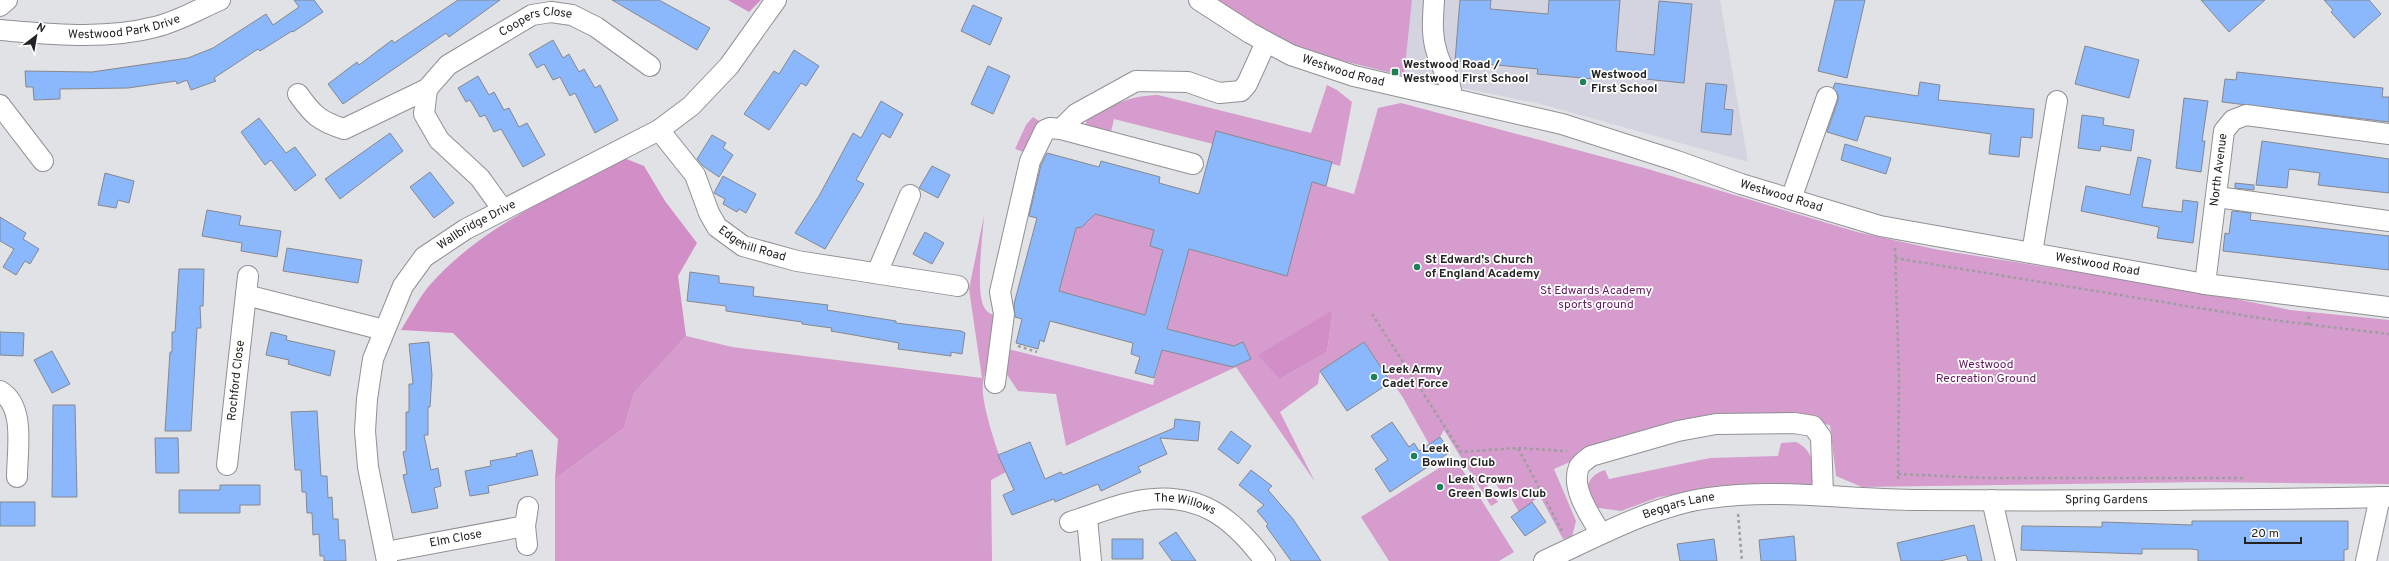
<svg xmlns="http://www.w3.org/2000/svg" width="2389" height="561" viewBox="0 0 2389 561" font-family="Overpass,sans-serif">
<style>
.built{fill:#d3d4df}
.green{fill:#d59ccd;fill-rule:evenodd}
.forest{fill:#d18ec7}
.building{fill:#8bb7fd;stroke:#86888c;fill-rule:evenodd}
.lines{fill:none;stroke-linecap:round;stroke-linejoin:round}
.minor-casing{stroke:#909195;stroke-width:22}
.path{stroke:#9e9ea1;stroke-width:2.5;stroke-dasharray:3 3;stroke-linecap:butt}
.minor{stroke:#fff;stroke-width:20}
.poi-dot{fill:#1c8059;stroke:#fff;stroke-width:1.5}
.labels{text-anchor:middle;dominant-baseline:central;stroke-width:3.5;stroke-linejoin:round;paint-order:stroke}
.street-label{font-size:12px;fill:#232324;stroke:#fff}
.poi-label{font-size:12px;font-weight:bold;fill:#232324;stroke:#fff;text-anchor:start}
.park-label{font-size:12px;fill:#661760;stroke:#fff}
</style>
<rect width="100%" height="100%" fill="#e1e2e6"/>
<path class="built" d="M1412,0H1720L1748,162L1541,104L1404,76Z"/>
<path class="green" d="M1199,0H1412L1404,76L1266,42Z
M1327,85L1337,90L1352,102L1340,166L1216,131L1213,144L1114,119L1110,136L1086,125V122L1089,118C1114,104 1129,96 1158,95L1311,133Z
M1401,103L1648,169L1857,232L1939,250L2186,289L2290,310L2389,320V484L2205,482L1862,487L1836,476L1830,425L1796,420L1581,457L1554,469L1576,521L1572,537L1563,539L1540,496L1519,512L1509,495L1505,497L1494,481L1487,486L1498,502L1491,506L1444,430L1440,437L1429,444L1402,396L1364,342L1320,371L1318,384L1280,412L1315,482L1236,367L1066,446L1056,394L1018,391L1002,367L1008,349L1153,385L1191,239L1215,246L1212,256L1287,275L1312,182L1354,194L1378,108ZM1333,310L1327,352L1280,379ZM1243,342L1251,359L1236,366L1227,349Z
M1033,117L1042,123L1026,153L1015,149L1026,125Z
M1091,213L1154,230L1150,246L1163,250L1145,315L1059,291L1076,228L1082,227L1089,221Z
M984,216C983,235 974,297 986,310C989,314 996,316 1000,318C1000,341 987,360 983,383C980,402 998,454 1006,472L991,480L992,561H555V479L624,428L634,393L686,336L732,347L982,378L969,289Z
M1796,442C1812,450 1812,461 1817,477L1809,487L1702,490L1659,497L1621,511L1592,507L1586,491C1589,479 1593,474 1605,470L1609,479L1710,458L1778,456L1781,443Z
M1455,458L1514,552L1499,561H1389L1361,517Z"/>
<path class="forest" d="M728,0H761L749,12Z
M624,158L644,166L665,201L697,243L678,276L686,336L634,393L624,428L555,479L558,439L453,333L401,330C410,316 418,299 429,286C480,227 557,195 624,158Z
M1333,310L1327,352L1280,379L1258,355Z"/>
<path class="building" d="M294,0H314L323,12L293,32L292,31L260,51L258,49L214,78L216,81L191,90L187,80L177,84L176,81L128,88L60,89V99L34,100L33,87H26L25,71L92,72L188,58L213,48L266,14L273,25L299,7Z
M458,0H500L449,37L446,33L343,104L328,84L357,62L359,65L392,40L394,43Z
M612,0H659L710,28L697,50Z
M1460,0H1491L1490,9L1548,14L1549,0H1620L1616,51L1654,55L1659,1L1692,4L1684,83L1595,74L1594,79L1537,74L1538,69L1455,61Z
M1835,0H1865L1847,78L1818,71Z
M2201,0H2265L2229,32Z
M2324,0H2369L2381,14L2354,38L2331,12L2333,10Z
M973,5L1002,18L990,45L961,31Z
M553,40L563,58L569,54L579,72L584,69L595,88L600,85L618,120L595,133L575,93L570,96L560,77L553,80L544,64L537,68L529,54Z
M2085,46L2139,60L2129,98L2075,84Z
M794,50L819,66L806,86L801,83L769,130L744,114L774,71L779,74Z
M988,66L1010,76L993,114L971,104Z
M2237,72L2383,88L2382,97H2389V122L2222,102L2225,79L2236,80Z
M478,76L489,95L494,92L504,110L509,108L519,127L527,123L545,155L523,167L501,129L494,132L485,115L480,117L470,100L466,102L458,88Z
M1920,82L1940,85L1938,100L2034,109L2032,138L2021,137L2019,157L1989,154L1991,134L1865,116L1857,141L1827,132L1838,100V95L1833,88L1835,83L1918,96Z
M1706,83L1727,85L1724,109L1733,110L1731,135L1701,132Z
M2184,98L2208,101L2202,141H2205L2201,172L2176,168Z
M881,101L903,114L890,138L882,133L856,180L864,184L825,249L795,233L819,196L853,133L861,138Z
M2082,115L2104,118L2103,125L2134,130L2131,151L2101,146L2100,151L2078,148Z
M259,118L286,153L295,147L316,175L295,191L271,160L265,165L241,132Z
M1216,131L1332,162L1326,186L1312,182L1287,276L1189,249L1167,329L1234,346L1243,342L1251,359L1233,367L1162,350L1154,378L1135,373L1140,357L1131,354L1133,343L1050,321L1044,342L1040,340L1038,349L1016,343L1022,319L1015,317L1014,304L1037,218L1029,216L1041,165L1047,153L1099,167L1101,161L1160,177L1159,183L1199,194ZM1095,214L1154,230L1150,246L1163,250L1145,315L1059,291L1076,228L1082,227Z
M390,133L403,151L340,199L325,179Z
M712,135L726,143L723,148L733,155L719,177L703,166L697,159Z
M2262,141L2389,159V193L2318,185L2320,173L2289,169L2287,188L2256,185Z
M1845,144L1891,158L1886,174L1841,160Z
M2138,157L2151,160L2142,207L2182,212L2183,200L2198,202L2193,243L2157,238L2159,227L2081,211L2086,186L2130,195Z
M932,166L950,175L938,198L919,188Z
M430,172L454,203L434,218L410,187Z
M105,173L134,181L129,203L118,200L116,208L98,205Z
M723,176L756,194L746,213L739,209L737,212L723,204L725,199L714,193Z
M2235,183L2254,185V190L2235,188Z
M207,210L241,216L239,225L281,231L277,257L241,251L242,243L202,236Z
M2232,211L2251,213L2250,220L2389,236V270L2223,251L2225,233L2229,234Z
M0,217L26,233L23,239L39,249L30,264L25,261L16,275L3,267L14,249L0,241Z
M925,232L944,243L932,264L913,254Z
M287,248L362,260L358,283L283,271Z
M179,269H204L203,306H200L201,328H197L191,431H165L170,352H172V332H175Z
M690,272L719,276V283L754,287L753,296L828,305L827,310L896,321V323L961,331L965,333L962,354L951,352V356L898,349L899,343L831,331L832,328L802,324V322L726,311V306L687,301Z
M0,332L24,333L23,356L0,355Z
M271,332L287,336L286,340L335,351L330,376L288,364L289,360L266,355Z
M429,342L432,375L430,407H428V435H424L431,470L438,468L441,486L434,488L438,508L412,513L403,475L407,474L403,452L406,451V412H409V384H413L409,344Z
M1364,342L1391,382L1347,411L1320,371Z
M52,351L70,384L52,393L34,360Z
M53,405H75L77,497H52Z
M317,411L321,476H327L328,498L332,497L333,519H338L339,540H345L346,561H324V556H320L319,534L313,535L312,513H307L306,492H302L301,470H295L291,412Z
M1175,419L1200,422L1198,441L1160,438L1167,454L1138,467L1141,472L1101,491L1098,484L1055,502L1054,499L1012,515L1003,495L1014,490L998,455L1030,442L1045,479L1061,472L1063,475L1174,428Z
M1392,422L1409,447L1414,443L1419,451L1440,437L1450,452L1390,492L1375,469L1388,460L1371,436Z
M1231,431L1251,446L1238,464L1218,449Z
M155,438H178L179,473H156Z
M532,450L538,475L488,486L489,493L470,496L465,471L491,466L490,461L517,456L516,454Z
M1251,470L1272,486L1268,490L1293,519L1321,561H1291L1266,526L1268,524L1257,511L1264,505L1239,485Z
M220,485H260V505H240V513H179V490H220Z
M0,502H35V526H0Z
M1532,502L1546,522L1525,536L1511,517Z
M2192,521H2348V549L2344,550V561H2198V550L2192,549H2142V554L2021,550L2022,526L2102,527V522L2192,525Z
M1974,525L1982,561H1968L1966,555L1940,561H1901L1897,543Z
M1176,532L1196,561H1172L1159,543Z
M1794,536L1796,561H1761L1759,540Z
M1112,539H1143V559H1112Z
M1714,539L1717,561H1680L1677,544Z"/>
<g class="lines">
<g class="minor-casing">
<g id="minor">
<path id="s1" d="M1199,0L1250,33L1291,55L1354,76L1562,124L1677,161L1741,184L1880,226L2205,284L2389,307"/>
<path d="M1434,0C1433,18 1431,35 1437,53C1442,69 1451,80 1452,98"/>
<path d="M0,6L7,0"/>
<path id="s2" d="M0,30C50,34 106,40 155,27C177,22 199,9 220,0"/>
<path d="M427,89L424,114L439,140L480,178L503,210"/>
<path id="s3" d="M298,94C313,115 319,121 344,129L427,89L448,65L532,15L551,12L572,15L596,27L650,66"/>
<path d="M0,105L43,161"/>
<path id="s4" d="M659,130L695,175L709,213L717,227L743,246L797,261L958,286"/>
<path d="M1193,164L1061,129L1076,114L1136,81L1188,82L1219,93L1241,91L1247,84L1266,42"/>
<path d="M2217,197L2389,221"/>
<path d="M1791,199L1827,97"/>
<path d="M2032,253L2057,101"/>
<path d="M877,273L910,195"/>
<path id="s5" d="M2205,284L2224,131L2233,120L2246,115L2389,134"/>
<path d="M246,295L384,330"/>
<path d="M995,383L1004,314L1000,292L1030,161L1045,130L1050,128L1061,129"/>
<path d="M0,391C26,406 17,451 17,477"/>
<path id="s6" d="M227,465L248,276"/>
<path d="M1992,500L2006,561"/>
<path d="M1087,518L1091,561"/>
<path id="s7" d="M1070,522C1094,515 1119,503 1144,500C1200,492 1233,518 1265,561"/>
<path d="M1601,534C1591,517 1570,488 1579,467C1581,463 1587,459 1591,456L1678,431L1716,424L1794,423L1813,426L1821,437L1823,495"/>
<path d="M527,545L525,526L528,507"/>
<path id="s8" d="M386,552L525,526"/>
<path id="s9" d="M387,561L368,467L365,431L367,399L373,359L403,286L424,257L466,229L659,130L691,106L729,66L776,0"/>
<path id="s10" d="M1544,561C1594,538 1654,505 1709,498C1779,488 1849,500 1919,500C2076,501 2233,500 2389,497"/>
<path d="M2366,561L2380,497"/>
</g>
</g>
<path class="path" d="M1895,248L1899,378L1898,481
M1895,258L2272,320L2389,334
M1372,314L1461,452L1518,448L1562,531
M2308,325L2309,315
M1018,346L1037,352
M1518,448L1567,451
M1898,474L1986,478H2246
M1738,514L1742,561"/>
<use href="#minor" class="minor"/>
</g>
<g class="poi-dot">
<rect x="1391" y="68" width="8" height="8" rx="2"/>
<circle cx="1583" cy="82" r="4"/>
<circle cx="1417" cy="267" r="4"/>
<circle cx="1374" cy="377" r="4"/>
<circle cx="1414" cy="456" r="4"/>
<circle cx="1440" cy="487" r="4"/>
</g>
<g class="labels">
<g class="street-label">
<text stroke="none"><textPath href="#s2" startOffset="125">Westwood Park Drive</textPath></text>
<text stroke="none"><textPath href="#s3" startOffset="283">Coopers Close</textPath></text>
<text stroke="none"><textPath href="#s1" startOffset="162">Westwood Road</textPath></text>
<text stroke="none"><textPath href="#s5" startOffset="115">North Avenue</textPath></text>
<text stroke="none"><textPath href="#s1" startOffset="618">Westwood Road</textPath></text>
<text stroke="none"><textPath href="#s9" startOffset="381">Wallbridge Drive</textPath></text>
<text stroke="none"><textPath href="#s4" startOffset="154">Edgehill Road</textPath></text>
<text stroke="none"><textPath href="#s1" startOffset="942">Westwood Road</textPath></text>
<text stroke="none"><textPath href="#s6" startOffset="85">Rochford Close</textPath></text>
<text stroke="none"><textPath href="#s10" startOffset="575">Spring Gardens</textPath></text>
<text stroke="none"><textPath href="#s7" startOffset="119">The Willows</textPath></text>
<text stroke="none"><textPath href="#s10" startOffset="146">Beggars Lane</textPath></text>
<text stroke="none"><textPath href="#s8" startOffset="71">Elm Close</textPath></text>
</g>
<g class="poi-label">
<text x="1403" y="65">Westwood Road /<tspan x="1403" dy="14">Westwood First School</tspan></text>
<text x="1591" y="75">Westwood<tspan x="1591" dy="14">First School</tspan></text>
<text x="1425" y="260">St Edward's Church<tspan x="1425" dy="14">of England Academy</tspan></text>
<text x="1382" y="370">Leek Army<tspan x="1382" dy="14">Cadet Force</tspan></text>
<text x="1422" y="449">Leek<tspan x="1422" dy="14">Bowling Club</tspan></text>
<text x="1448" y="480">Leek Crown<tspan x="1448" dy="14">Green Bowls Club</tspan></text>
</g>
<g class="park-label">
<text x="1596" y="291">St Edwards Academy<tspan x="1596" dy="14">sports ground</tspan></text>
<text x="1986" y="365">Westwood<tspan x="1986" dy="14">Recreation Ground</tspan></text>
</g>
</g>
<g transform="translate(36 36) rotate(31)" stroke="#ffffff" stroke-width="3" paint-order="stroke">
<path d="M0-3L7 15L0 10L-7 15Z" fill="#232324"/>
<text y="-6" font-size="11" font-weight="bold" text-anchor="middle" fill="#232324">N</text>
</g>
<path d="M2245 537v6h56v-6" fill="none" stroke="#232324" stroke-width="2"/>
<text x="2251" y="537" font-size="12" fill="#232324" stroke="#ffffff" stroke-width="3" paint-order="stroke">20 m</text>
</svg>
